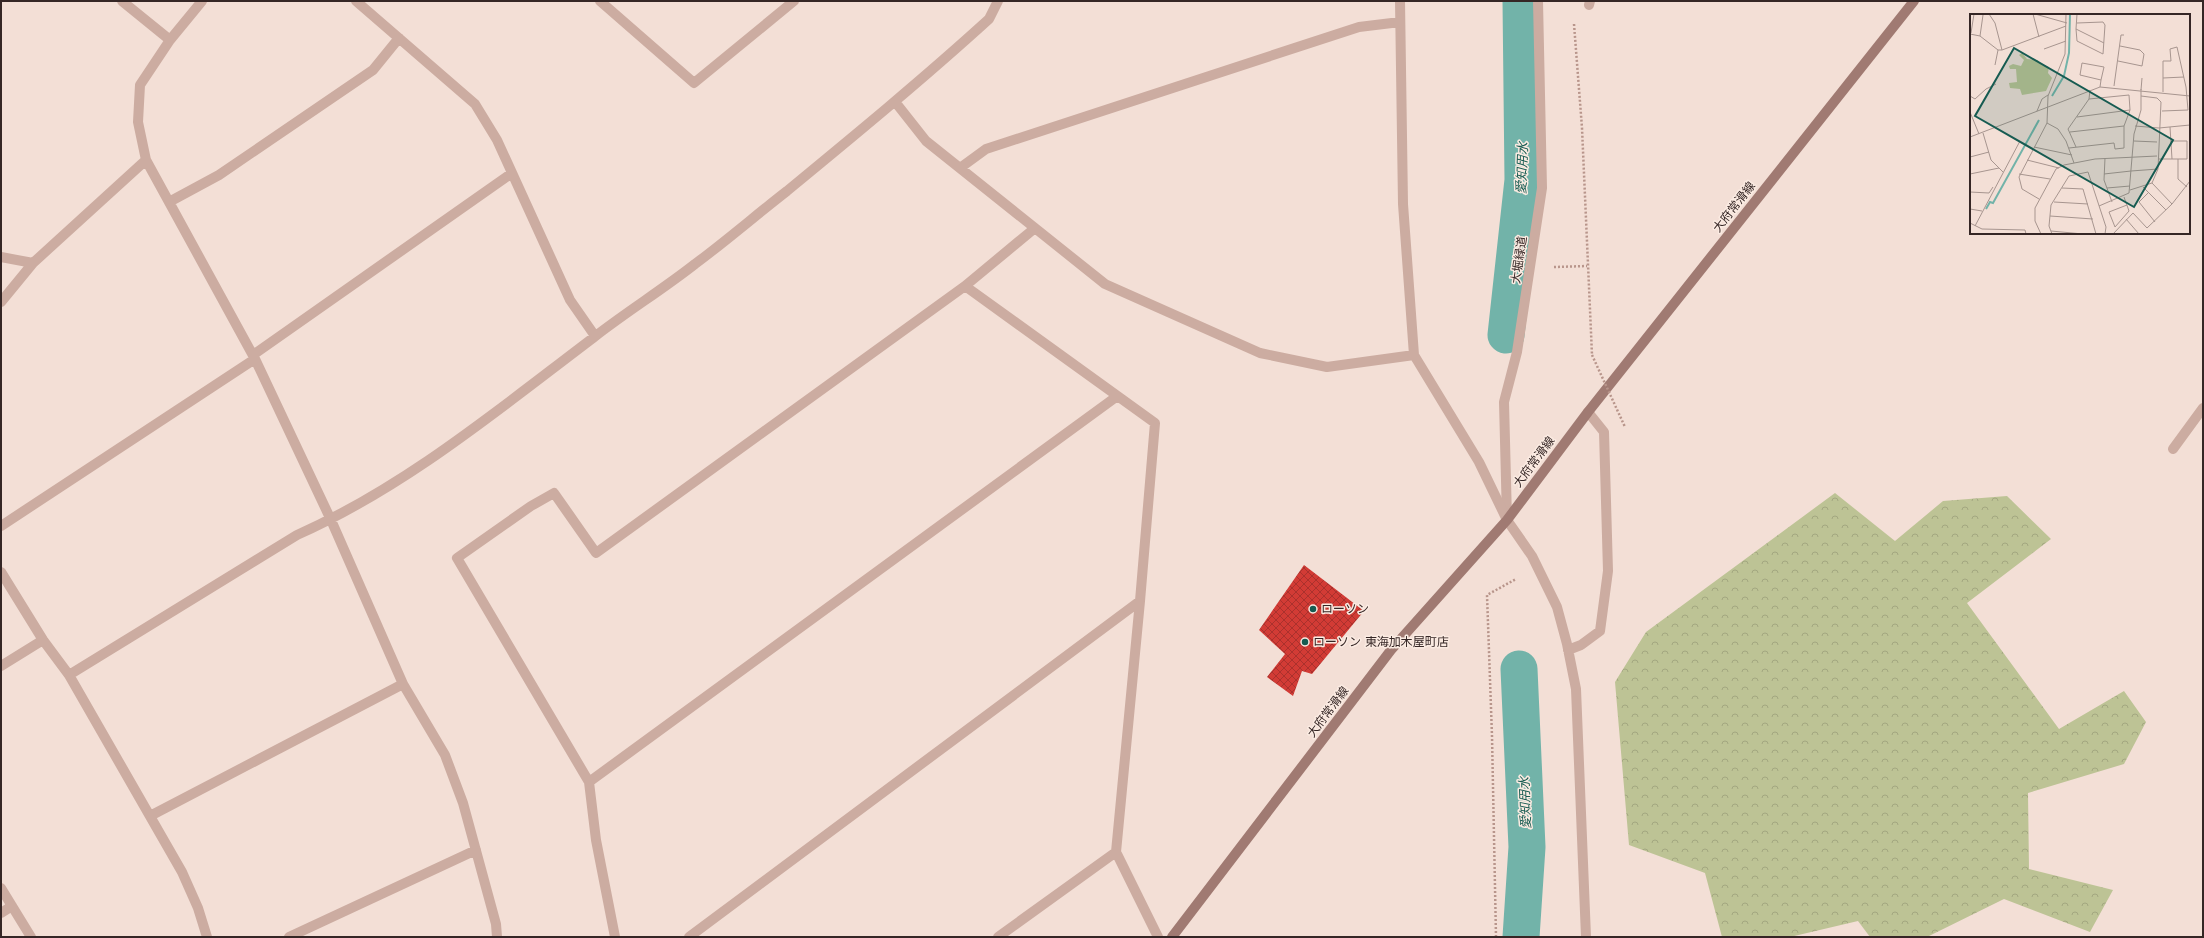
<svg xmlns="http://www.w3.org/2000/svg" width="2204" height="938" viewBox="0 0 2204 938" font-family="'DejaVu Sans','Noto Sans JP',sans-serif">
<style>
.forest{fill:url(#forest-crowns)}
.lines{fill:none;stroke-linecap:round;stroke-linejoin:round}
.canal{stroke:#72b3a9;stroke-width:37}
.building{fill:url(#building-cross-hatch)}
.path{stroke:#b8958b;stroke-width:2.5;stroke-dasharray:2 2;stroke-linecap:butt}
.service{stroke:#ccaca1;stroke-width:10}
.minor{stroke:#ccaca1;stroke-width:10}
.secondary{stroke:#a07a72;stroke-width:10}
.path-bridge{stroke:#b8958b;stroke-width:2.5;stroke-dasharray:2 2;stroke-linecap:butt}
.poi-dot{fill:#165b51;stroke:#fbebe2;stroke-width:1.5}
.labels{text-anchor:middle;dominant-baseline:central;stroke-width:3;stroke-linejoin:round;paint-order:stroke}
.street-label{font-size:12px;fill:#352625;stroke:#fbebe2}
.poi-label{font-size:12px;fill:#352625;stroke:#fbebe2;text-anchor:start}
.water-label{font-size:13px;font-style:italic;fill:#165b51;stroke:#fbebe2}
.inset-river{fill:none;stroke:#72b3a9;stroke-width:2}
.inset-road{fill:none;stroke:#a7958f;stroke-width:1}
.view{fill:#165b51;fill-opacity:0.15;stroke:#165b51;stroke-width:2}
.inset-edge{fill:none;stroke:#352625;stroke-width:2}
</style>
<defs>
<pattern id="forest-crowns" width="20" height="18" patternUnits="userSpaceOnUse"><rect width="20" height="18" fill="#bdc395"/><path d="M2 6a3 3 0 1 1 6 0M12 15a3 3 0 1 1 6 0" fill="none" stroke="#a3a780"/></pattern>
<pattern id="building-cross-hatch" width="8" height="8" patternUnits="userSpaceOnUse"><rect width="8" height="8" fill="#d23b35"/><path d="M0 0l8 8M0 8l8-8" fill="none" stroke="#ab312d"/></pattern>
</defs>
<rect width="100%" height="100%" fill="#f3dfd6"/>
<path class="forest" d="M1835,493L1895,541L1943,501L2007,496L2051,539L1967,603L2059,729L2124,691L2146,722L2124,764L2028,793L2029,869L2113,890L2090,932L2004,899L1927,937H1870L1858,921L1790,937H1722L1705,873L1629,845L1615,682L1646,632Z"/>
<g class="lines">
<path class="canal" d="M1506,335L1523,180L1521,1
M1519,669L1527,847L1521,937"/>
</g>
<path class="building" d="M1304,565L1364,611L1312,674L1302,671L1293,696L1267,677L1285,654L1259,630Z"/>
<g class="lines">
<path class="path" d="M1574,24L1582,128L1592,355
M1554,267L1587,266
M1496,937L1492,736L1487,595L1516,579"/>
<path class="service" d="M1507,519L1504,402L1517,352L1542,188L1538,1"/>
<path class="minor" d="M122,1L170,40
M202,1L170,40L140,85L138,122L146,160L255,359L331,520L403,684L445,755L463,803L496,924L497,937
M356,1L475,104L497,140L570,300L595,336
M600,1L694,83L794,1
M1400,1L1403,204L1414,355L1479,462L1507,520L1532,556L1557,607L1567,644L1576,689L1586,937
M1589,5L1590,1
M896,103L926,141L1105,284L1260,353L1327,367L1414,355
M960,168L986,149L1359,27L1400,22
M169,202L219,175L373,70L399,38
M1,257L33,263
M965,286L1155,423L1140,601L1116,852L1158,937
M1,302L33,263L146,160
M253,355L512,173
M2173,449L2203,408
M1,526L255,359
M1,572L43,640L69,675L182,872L198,908L207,937
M1568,650L1581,645L1600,631L1608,571L1604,432L1588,412
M1,666L43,640
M69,675L297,535C405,487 499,409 593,338C626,312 662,290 695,264C726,241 756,215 787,191C855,135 923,79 989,19L998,1
M589,782L1116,397
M150,816L403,684
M1,888L31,937
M1,913L12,906
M289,937L476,850
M615,937L596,840L589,782L457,558L531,506L554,493L596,553L965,286L1035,228
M689,937L1140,601
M998,937L1116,852"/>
<path class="secondary" d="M1172,937L1391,650L1507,520L1588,412L1914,1"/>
<path class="path-bridge" d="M1592,355L1625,427"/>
</g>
<g class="poi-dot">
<circle cx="1313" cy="609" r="4"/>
<circle cx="1305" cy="642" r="4"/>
</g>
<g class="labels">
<g class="street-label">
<text transform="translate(1734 207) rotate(-52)">大府常滑線</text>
<text transform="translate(1519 260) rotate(-82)">大堀緑道</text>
<text transform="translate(1534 462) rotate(-53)">大府常滑線</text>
<text transform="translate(1328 712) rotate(-53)">大府常滑線</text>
</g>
<g class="poi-label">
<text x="1321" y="609">ローソン</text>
<text x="1313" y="642">ローソン 東海加木屋町店</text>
</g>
<g class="water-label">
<text transform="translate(1522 168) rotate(-88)">愛知用水</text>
<text transform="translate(1525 803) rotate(-92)">愛知用水</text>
</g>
</g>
<g transform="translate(1970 14)">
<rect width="220" height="220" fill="#f3dfd6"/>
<path d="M52,39L57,45L68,46L69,49L79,53L78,59L82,64L76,77L52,81L50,75L40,74L39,69L47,68L46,55H40L39,52L43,50L51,52L54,46L49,41Z" fill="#bdc395"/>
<path class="inset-river" d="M82,82L94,62L99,39L100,0M16,195L20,188L23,189L69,106"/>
<path class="inset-road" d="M19,0L25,9L32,36M63,0L69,23M65,0L97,9M220,0V18M107,9L133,8L135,11L133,40L107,27L106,15L107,0M106,15L134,29M1,19L4,0M0,20L10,22L28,36H32L96,12M10,22L13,1M74,35L96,27M148,47L172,52L174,40L170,36L150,32M25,51L28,36M193,64L214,63M144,72L151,21H154M130,73L131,66L134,53L112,49L110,61L131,66M171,76L172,64M0,82L5,85L16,75L26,70M67,97L72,85L78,81M192,97L218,96L216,73L207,33L200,35L201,47H193V78M0,98L9,120M107,103L160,96M77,109L88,115L96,127L104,149M165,112L189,114L220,111M200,113L202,145M100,118L154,112M13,119L21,146L33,158M0,123L130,73L220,82M164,127L187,128M201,127H217V145H208M64,133L102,141M106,133L98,115L119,85L120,76M99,134L144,129L145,135L154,134V112L160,96L159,81L119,85M0,143L19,138M135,144L134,166L142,188M188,145H208V165L217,173M57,146L89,154M161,157L188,155M0,160L29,154M49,160L80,165M134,160L161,157M182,169L202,190L220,167M173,173L196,196M92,174L113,175L126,220M137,174L160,172M160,176L182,169L188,155L191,88L187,84L171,82M0,178L19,179L23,173M179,178L169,188L185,208M154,183L159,197L145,213L139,198L157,191M69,185L52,175L49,163L77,109L78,82L95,40L96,0M84,188L118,190M129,192L159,179L164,120L171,96V75M0,195L12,197M80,202L123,205M156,205L169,220M0,209L12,215L55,216L56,220M5,212L50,127M81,217L113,220M71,220L65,207V194L86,155L94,151L125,145L187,142M82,220L79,212L81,191L99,162L118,158L136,213L135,220M143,220L163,199L177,214L202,190"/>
<path class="view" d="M44,34L203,126L164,193L5,102Z"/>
<rect width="220" height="220" class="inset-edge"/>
</g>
<rect width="2204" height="938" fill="none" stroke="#352625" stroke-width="4"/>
</svg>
